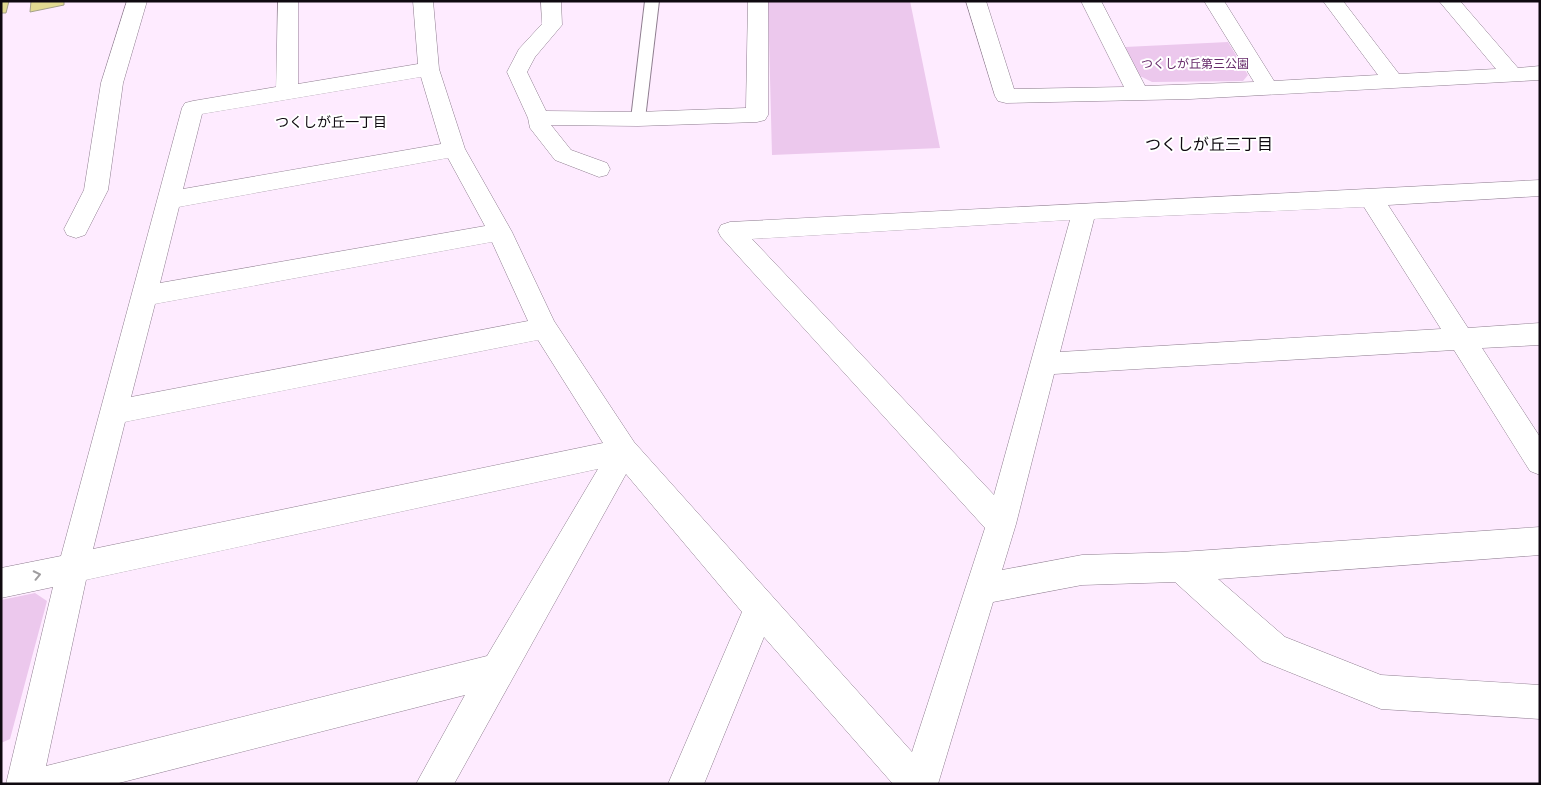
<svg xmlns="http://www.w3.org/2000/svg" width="1541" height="785" viewBox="0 0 1541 785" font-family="'PT Sans Narrow','Noto Sans JP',sans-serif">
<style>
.green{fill:#ecc8ed}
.building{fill:#e2da91;stroke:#a5a28b}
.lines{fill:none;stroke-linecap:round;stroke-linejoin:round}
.lane-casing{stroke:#8e7d8f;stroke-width:2}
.street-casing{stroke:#8e7d8f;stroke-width:1}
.lane{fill:#fff;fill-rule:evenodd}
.street{fill:#fff;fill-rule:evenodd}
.oneway{stroke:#9f9d9f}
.labels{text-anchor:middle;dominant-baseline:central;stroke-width:4;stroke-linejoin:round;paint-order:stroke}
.far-park-label{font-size:12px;fill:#652969;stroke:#fff}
.far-neighbourhood-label{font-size:14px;fill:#0f0910;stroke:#fff}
.neighbourhood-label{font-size:16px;fill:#0f0910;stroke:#fff}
</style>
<rect width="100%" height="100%" fill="#feebff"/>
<path class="green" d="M768,1H910L940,148L772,155Z
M1228,42L1248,75L1243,81L1152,82L1140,76L1125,47Z
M35,593L47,601L10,739L1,743V600Z"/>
<path class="building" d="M1,1H9L6,13H1Z
M31,1H64V5L30,12Z"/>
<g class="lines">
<g class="lane-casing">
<path id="lane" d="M645,1H659L645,119L643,122H633L631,119Z"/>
</g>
<g class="street-casing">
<path id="street" d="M127,1H147L123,83L108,190L85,235L76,238L67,235L64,229L84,190L101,83Z
M278,1H298V84L418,64L413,1H433L439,69L465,149L512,232L554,321L634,442L912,752L985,528L721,237L718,231L721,225L730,222L1540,180V196L1388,205L1468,328L1540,323V345L1482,348L1540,437V475L1530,471L1454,350L1054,374L1016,524L1002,570L1082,555L1181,552L1540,527V555L1218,579L1285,637L1381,675L1540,685V719L1381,709L1262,661L1175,582L1082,585L993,602L938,784H893L764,637L704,784H668L742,612L626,474L454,784H416L465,695L115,784H6L53,587L1,598V568L61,556L182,108L185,103L193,101L276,87ZM421,77L441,144L183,189L202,114ZM448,158L485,226L160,283L179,207ZM1364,207L1441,329L1060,352L1094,219ZM1070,220L994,495L752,239ZM492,242L528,321L131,397L155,304ZM538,340L603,443L93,549L125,422ZM598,469L487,656L46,766L86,580Z
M541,1H561L562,25L535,57L527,72L546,111L638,112L746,108L748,1H768V115L765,120L757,122L638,126L551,125L571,150L607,163L610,169L607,175L599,177L555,160L530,128L528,118L507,72L519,49L542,24Z
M966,1H986L1014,89L1124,87L1081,1H1101L1145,86L1254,82L1204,1H1224L1274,81L1378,75L1323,1H1343L1399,74L1496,69L1439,1H1460L1518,68L1540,66V80L1190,99L1006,103L998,101L995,96Z"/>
</g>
<use href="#lane" class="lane"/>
<use href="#street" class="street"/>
</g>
<defs><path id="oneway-chevron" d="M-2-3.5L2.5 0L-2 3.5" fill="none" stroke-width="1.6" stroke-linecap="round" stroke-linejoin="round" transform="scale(1.25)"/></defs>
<use class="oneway" href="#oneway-chevron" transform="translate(37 575) rotate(-12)"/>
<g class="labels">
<g class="far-park-label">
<text x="1195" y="63">つくしが丘第三公園</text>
</g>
<g class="far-neighbourhood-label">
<text x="331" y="122">つくしが丘一丁目</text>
</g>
<g class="neighbourhood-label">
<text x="1209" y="144">つくしが丘三丁目</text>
</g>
</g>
<rect width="1541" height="785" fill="none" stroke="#0f0910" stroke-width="5"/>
</svg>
